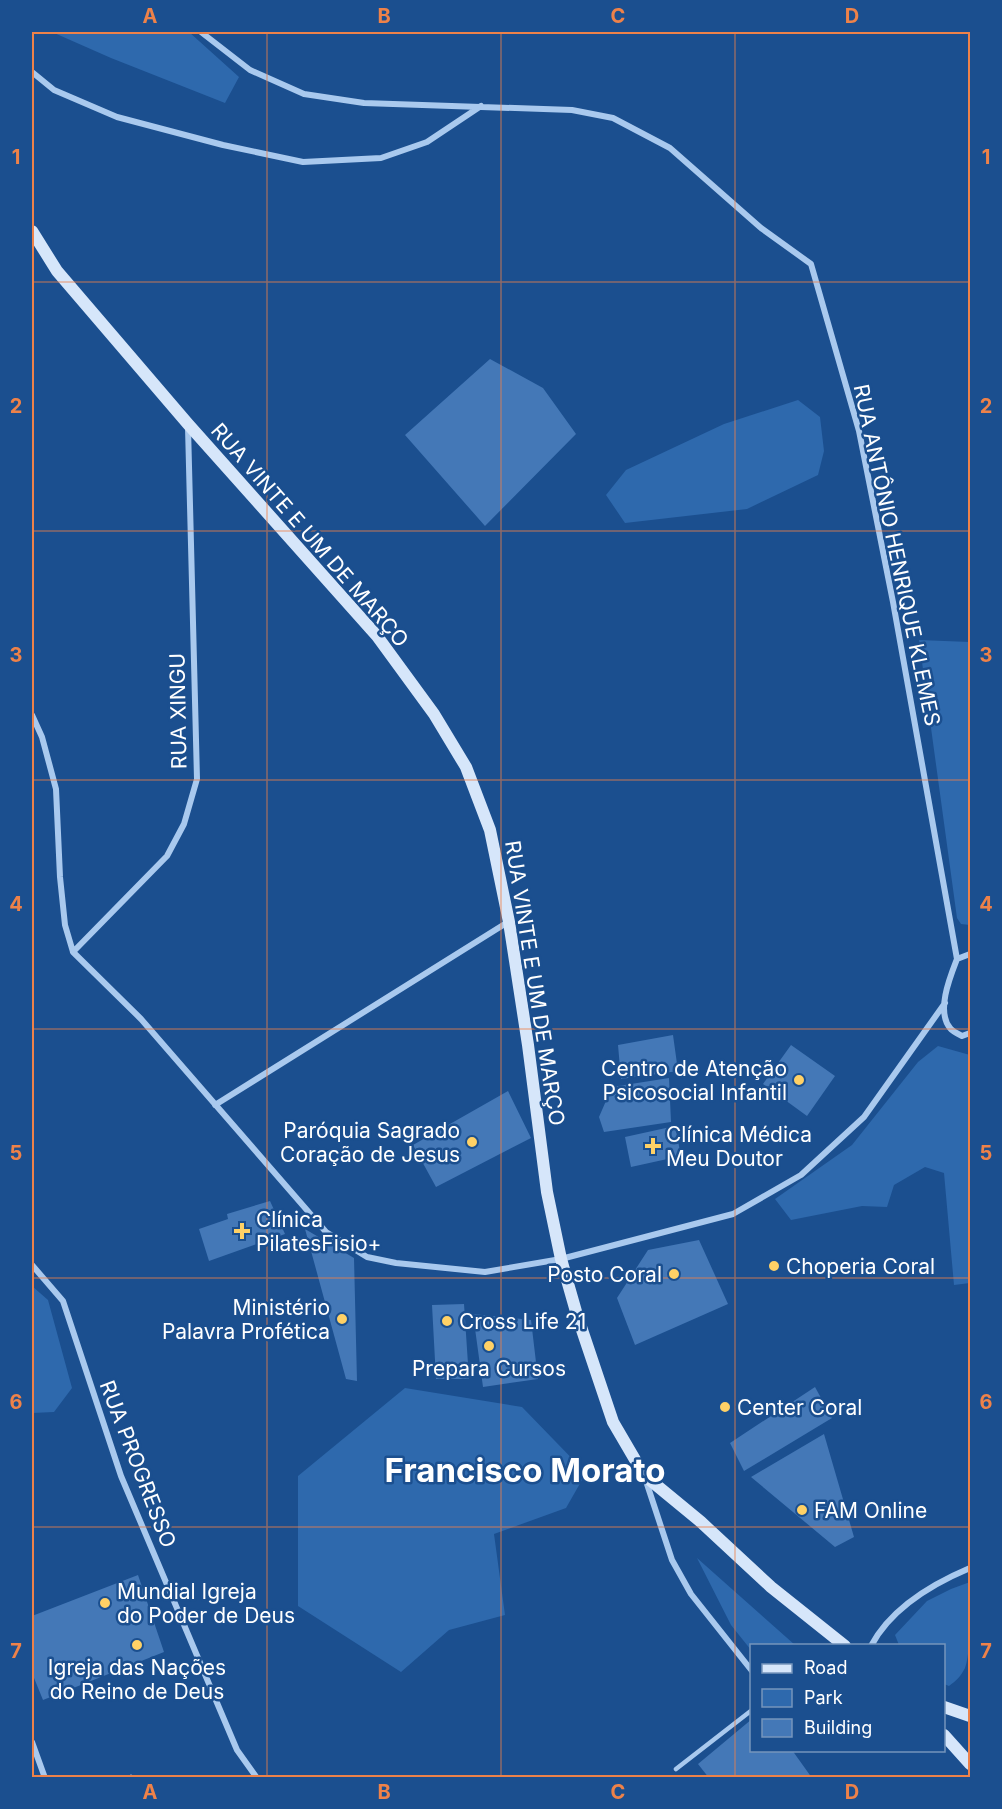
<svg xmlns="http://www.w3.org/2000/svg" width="1002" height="1809" viewBox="0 0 1002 1809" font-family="Inter,sans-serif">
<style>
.green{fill:#2e69ad}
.building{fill:#4478b7}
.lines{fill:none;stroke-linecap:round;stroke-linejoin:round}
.service{stroke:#a9c9ee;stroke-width:4.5}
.minor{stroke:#a9c9ee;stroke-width:6}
.secondary{stroke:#d6e6fa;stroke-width:12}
.grid{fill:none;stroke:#ee8249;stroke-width:1.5;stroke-opacity:0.55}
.poi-dot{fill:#ffd166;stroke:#1b4f8f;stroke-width:2}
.labels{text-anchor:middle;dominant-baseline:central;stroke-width:5;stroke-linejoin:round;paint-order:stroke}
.street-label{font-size:21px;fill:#fff;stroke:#1b4f8f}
.poi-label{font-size:21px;fill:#fff;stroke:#1b4f8f;text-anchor:start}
.town-label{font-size:33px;font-weight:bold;fill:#fff;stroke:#1b4f8f}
.neatline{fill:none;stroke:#ee8249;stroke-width:2}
.grid-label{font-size:20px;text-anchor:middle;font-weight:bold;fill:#ee8249}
</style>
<rect width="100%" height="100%" fill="#1b4f8f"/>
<path class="green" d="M52,32H189L239,77L225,103L111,58Z
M798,400L820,417L824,451L818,475L747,509L625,523L606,495L626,470L724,424Z
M919,640L970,642V925L961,924L957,918Z
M938,1046L970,1055V1283L954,1285L944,1173L925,1167L894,1185L887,1207L862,1206L791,1220L775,1199L852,1145L918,1062Z
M32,1286L48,1300L72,1388L54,1412L32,1413Z
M405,1388L522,1407L586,1473L566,1508L494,1534L505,1615L449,1630L401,1672L298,1606V1476Z
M697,1558L795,1645L752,1646L751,1650L731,1625Z
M970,1582C971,1600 971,1653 965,1668C961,1676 956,1681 949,1686L944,1684V1646L899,1645L895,1635L927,1601L951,1589Z"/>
<path class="building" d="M490,359L543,388L576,434L485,526L405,435Z
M673,1035L678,1071L621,1079L618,1045Z
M791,1045L835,1076L807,1116L763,1084Z
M669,1078L671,1122L604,1132L599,1117L612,1087Z
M508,1091L531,1138L436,1187L413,1145Z
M675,1126L681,1156L631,1167L625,1137Z
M270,1201L285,1234L209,1261L199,1229L228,1219L227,1214Z
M305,1229L354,1258L357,1381L346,1379Z
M699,1240L728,1304L635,1345L617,1298L648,1250Z
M464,1304L469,1379H436L432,1305Z
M473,1314L531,1320L538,1379L483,1387Z
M815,1387L832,1418L744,1471L730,1443Z
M824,1434L854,1537L835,1547L751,1477Z
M138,1575L164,1652L43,1700L32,1673V1616Z
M752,1719V1750H792L812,1778H709L698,1764Z"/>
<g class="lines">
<path class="service" d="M676,1769L752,1710
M130,1778L131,1777"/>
<path class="minor" d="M201,32L250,70L304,94L364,103L572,110L613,118L670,148L761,228L811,264L859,431L893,602L957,959
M32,72L54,90L117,117L223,145L303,162L381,158L427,142L481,106
M32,715L42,737L56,789L60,877L65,925L73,952L141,1019L326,1232L367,1257L396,1263L485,1272L561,1259L733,1214L801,1175L864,1117L945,1003
M73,952L167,856L184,824L197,779L188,427
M970,954L957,959C950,977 936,1011 950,1028C952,1031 958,1034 962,1036L970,1033
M215,1105L508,922
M32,1265L63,1301L121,1476L237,1750L257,1778
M645,1478L672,1560L691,1594L752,1671
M871,1646C891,1608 932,1584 970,1568
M32,1742L45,1778"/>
<path class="secondary" d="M32,231L57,271L188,424L377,636L434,714L466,767L490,830L509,922L528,1045L547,1192L561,1259L577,1315L613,1422L644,1475L701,1522L771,1587L845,1646
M944,1707L970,1716
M944,1735L970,1764"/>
</g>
<path class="grid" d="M267,32V1778M501,32V1778M735,32V1778M32,282H970M32,531H970M32,780H970M32,1029H970M32,1278H970M32,1527H970"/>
<g class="poi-dot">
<circle cx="799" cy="1080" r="6"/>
<circle cx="472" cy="1142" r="6"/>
<path d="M650 1137h6v6h6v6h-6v6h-6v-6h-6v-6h6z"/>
<path d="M239 1222h6v6h6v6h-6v6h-6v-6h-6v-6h6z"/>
<circle cx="774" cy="1266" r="6"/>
<circle cx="674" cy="1274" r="6"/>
<circle cx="342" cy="1319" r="6"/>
<circle cx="447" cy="1321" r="6"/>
<circle cx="489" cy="1346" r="6"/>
<circle cx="725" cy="1407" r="6"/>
<circle cx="802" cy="1510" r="6"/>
<circle cx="105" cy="1603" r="6"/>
<circle cx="137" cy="1645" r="6"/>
</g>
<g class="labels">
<g class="street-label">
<text transform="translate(310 535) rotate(49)">RUA VINTE E UM DE MARÇO</text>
<text transform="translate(897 555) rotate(78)">RUA ANTÔNIO HENRIQUE KLEMES</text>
<text transform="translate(178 711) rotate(-91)">RUA XINGU</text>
<text transform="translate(535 983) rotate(81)">RUA VINTE E UM DE MARÇO</text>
<text transform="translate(138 1464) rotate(69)">RUA PROGRESSO</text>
</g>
<g class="poi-label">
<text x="787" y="1068" text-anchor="end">Centro de Atenção<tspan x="787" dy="24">Psicosocial Infantil</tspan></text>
<text x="460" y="1130" text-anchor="end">Paróquia Sagrado<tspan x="460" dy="24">Coração de Jesus</tspan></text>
<text x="666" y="1134">Clínica Médica<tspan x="666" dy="24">Meu Doutor</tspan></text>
<text x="256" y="1219">Clínica<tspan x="256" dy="24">PilatesFisio+</tspan></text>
<text x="786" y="1266">Choperia Coral</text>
<text x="662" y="1274" text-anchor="end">Posto Coral</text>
<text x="330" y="1307" text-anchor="end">Ministério<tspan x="330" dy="24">Palavra Profética</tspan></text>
<text x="459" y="1321">Cross Life 21</text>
<text x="489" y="1368" text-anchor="middle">Prepara Cursos</text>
<text x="737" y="1407">Center Coral</text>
<text x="814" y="1510">FAM Online</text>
<text x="117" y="1591">Mundial Igreja<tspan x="117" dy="24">do Poder de Deus</tspan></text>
<text x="137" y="1667" text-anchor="middle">Igreja das Nações<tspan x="137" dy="24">do Reino de Deus</tspan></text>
</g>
<g class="town-label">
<text x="525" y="1470">Francisco Morato</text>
</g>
</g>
<rect width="1002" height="1809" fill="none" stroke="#1b4f8f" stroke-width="66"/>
<rect x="750" y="1644" width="195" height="108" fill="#1b4f8f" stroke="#7695bc" stroke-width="1.5"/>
<rect x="762" y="1664" width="30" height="9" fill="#d6e6fa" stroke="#7695bc" stroke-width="1.5"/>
<text x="804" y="1674" font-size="18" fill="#ffffff">Road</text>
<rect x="762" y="1689" width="30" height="18" fill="#2e69ad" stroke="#7695bc" stroke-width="1.5"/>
<text x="804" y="1704" font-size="18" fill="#ffffff">Park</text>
<rect x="762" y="1719" width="30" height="18" fill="#4478b7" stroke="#7695bc" stroke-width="1.5"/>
<text x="804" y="1734" font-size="18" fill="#ffffff">Building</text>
<rect x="33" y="33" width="936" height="1743" class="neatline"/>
<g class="grid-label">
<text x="150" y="23">A</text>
<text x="384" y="23">B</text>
<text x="618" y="23">C</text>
<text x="852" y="23">D</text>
<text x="16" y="164">1</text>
<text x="986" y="164">1</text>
<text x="16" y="413">2</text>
<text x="986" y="413">2</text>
<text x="16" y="662">3</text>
<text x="986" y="662">3</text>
<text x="16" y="911">4</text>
<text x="986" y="911">4</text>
<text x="16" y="1160">5</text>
<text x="986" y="1160">5</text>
<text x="16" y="1409">6</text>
<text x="986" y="1409">6</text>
<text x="16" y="1658">7</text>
<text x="986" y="1658">7</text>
<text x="150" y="1799">A</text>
<text x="384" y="1799">B</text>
<text x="618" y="1799">C</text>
<text x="852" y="1799">D</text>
</g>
</svg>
